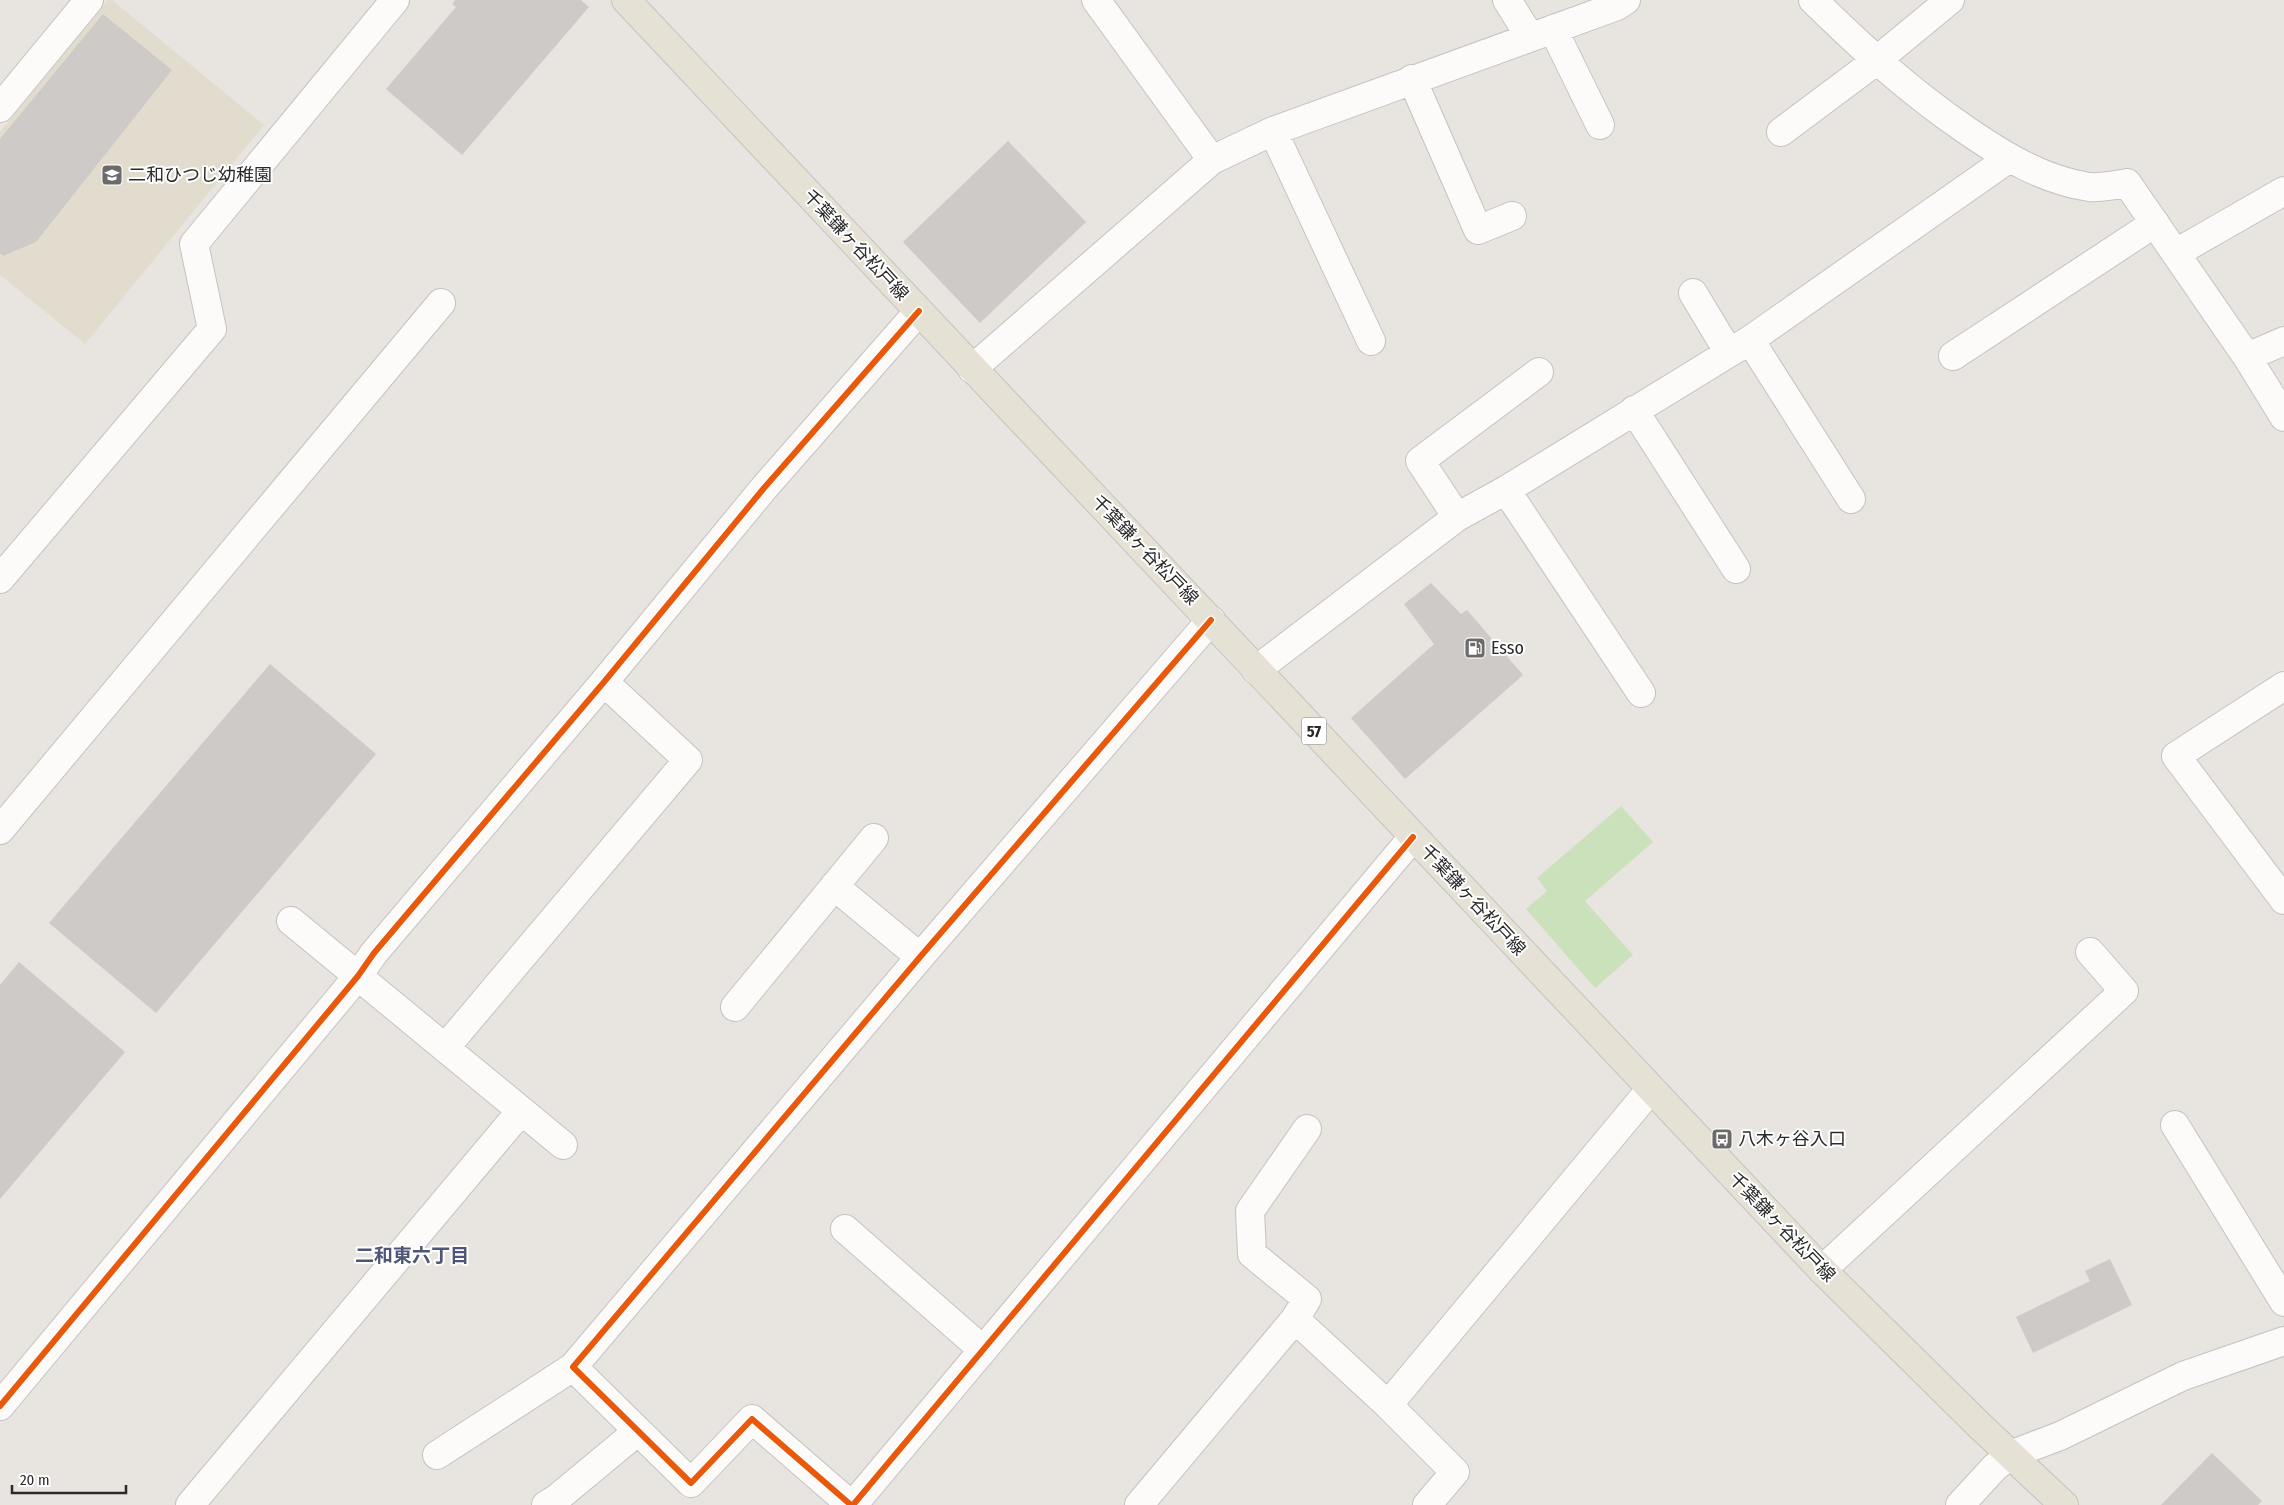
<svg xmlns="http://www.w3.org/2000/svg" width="2284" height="1505" viewBox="0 0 2284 1505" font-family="'Fira Sans Condensed','Noto Sans JP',sans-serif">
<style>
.education{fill:#e2dccf}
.green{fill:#cbe1bc}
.building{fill:#cdcac7}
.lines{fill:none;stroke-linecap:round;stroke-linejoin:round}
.minor-casing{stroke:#c4c3c3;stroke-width:30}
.major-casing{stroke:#c4c3c1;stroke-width:30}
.minor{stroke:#fcfbfa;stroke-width:28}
.major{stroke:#e5e1d5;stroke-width:28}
.cycleway-casing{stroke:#fff;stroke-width:9}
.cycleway{stroke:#e8590c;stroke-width:6}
.labels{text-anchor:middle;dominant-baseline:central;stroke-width:4;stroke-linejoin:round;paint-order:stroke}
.shield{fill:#fff;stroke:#6a6a6a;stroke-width:1}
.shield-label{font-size:16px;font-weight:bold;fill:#2a2a2a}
.poi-label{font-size:18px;fill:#2a2a2a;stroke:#fff;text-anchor:start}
.street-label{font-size:18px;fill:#2a2a2a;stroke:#fff}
.neighbourhood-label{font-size:19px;font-weight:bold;fill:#4e5678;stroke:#fff}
</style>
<rect width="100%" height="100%" fill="#e8e4e0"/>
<path class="education" d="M108,0H112L264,125L85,344L0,275V132Z"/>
<path class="green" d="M1621,806L1653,842L1585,901L1633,955L1595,988L1526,909L1547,891L1537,878Z"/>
<path class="building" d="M455,0H581L589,7L462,155L386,89L456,7L452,4Z
M103,14L172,70L36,242L3,256L0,253V139Z
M1008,141L1086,222L980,323L903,242Z
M1431,583L1461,614L1467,610L1523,675L1405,779L1351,718L1434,644L1404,604Z
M270,664L376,754L156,1013L49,923Z
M19,962L125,1052L0,1199V985Z
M2110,1259L2132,1305L2033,1353L2016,1317L2090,1281L2085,1271Z
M2212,1453L2262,1501L2258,1505H2161Z"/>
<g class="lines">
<g class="minor-casing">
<path id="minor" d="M1096,0L1212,160
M1507,0L1530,37
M1813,0C1862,48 1909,91 1966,130C2004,156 2043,180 2089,187C2101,188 2115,185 2127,183L2247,357L2284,417
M1553,29L1600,125
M1412,79L1478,230L1512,216
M0,108L89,0
M1273,131L1371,341
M1781,132L1876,61L1950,0
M2176,253L2284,191
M1693,293L1729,353
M1750,340L1851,499
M1953,356L2155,223
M2247,357L2284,341
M972,369L1212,160L1273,131L1617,6L1626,0
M1634,410L1736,569
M1506,490L1641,693
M1457,517L1420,461L1539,372
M0,579L212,329L194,244L395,0
M1256,670L1457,517L1506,490L1750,340L2008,159
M2284,686L2176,756L2284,900
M0,830L441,303
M834,886L920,957
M291,921L563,1145
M735,1007L874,838
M445,1048L688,760L604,682
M2175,1125L2284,1302
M845,1229L983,1350
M1822,1270L2124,991L2090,952
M1295,1319L1307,1299L1252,1254L1250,1211L1307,1129
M1388,1405L1650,1090
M0,1406L358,976L374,953L604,682L764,488L919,311
M437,1455L573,1367
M190,1505L521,1111
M546,1505L556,1499L638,1431
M851,1505L752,1419L691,1483L573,1367L920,957L1211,620
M853,1505L1413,837
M1139,1505L1295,1319L1388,1405L1455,1472L1427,1505
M1960,1505L1995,1467L2010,1455L2060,1436L2183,1376L2284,1341"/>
</g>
<g class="major-casing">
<path id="major" d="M626,0L1822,1270L1980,1426L2064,1505"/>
</g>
<use href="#minor" class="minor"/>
<use href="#major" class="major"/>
<g class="cycleway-casing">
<path id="cycleway" d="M0,1406L358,976L374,953L604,682L764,488L919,311
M851,1505L752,1419L691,1483L573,1367L920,957L1211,620
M853,1505L1413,837"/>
</g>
<use href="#cycleway" class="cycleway"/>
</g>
<defs>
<g id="school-square" transform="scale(1.125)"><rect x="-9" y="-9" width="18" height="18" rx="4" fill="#6c6b6a" stroke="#fff"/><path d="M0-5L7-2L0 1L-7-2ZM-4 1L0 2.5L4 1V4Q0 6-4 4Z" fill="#fff"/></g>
<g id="fuel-square" transform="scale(1.125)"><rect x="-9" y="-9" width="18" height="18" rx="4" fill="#6c6b6a" stroke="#fff"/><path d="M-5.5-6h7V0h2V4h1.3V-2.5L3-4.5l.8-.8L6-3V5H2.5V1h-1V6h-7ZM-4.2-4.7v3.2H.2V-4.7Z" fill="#fff"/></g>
<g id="bus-square" transform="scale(1.125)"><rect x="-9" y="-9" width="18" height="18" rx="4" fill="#6c6b6a" stroke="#fff"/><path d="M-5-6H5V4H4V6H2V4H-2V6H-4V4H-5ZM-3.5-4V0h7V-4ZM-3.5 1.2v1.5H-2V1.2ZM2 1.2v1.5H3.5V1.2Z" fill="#fff"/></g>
</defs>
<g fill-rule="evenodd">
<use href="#school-square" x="112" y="175"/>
<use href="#fuel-square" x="1475" y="648"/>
<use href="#bus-square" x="1722" y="1139"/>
</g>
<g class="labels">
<rect class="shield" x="1301.5" y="717.5" width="25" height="27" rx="4"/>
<g class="shield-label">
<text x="1314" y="731">57</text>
</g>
<g class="poi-label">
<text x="128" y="175">二和ひつじ幼稚園</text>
<text x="1491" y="648">Esso</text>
<text x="1738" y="1139">八木ヶ谷入口</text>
</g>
<g class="street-label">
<text transform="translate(856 245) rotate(47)">千葉鎌ヶ谷松戸線</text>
<text transform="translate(1145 550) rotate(46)">千葉鎌ヶ谷松戸線</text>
<text transform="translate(1473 900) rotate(47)">千葉鎌ヶ谷松戸線</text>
<text transform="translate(1782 1227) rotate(46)">千葉鎌ヶ谷松戸線</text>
</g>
<g class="neighbourhood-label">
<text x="412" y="1255">二和東六丁目</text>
</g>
</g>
<path d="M12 1485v8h114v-8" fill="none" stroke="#2a2a2a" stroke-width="2.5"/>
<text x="20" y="1485" font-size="15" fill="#2a2a2a" stroke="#ffffff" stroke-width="4" paint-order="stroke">20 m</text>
</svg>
